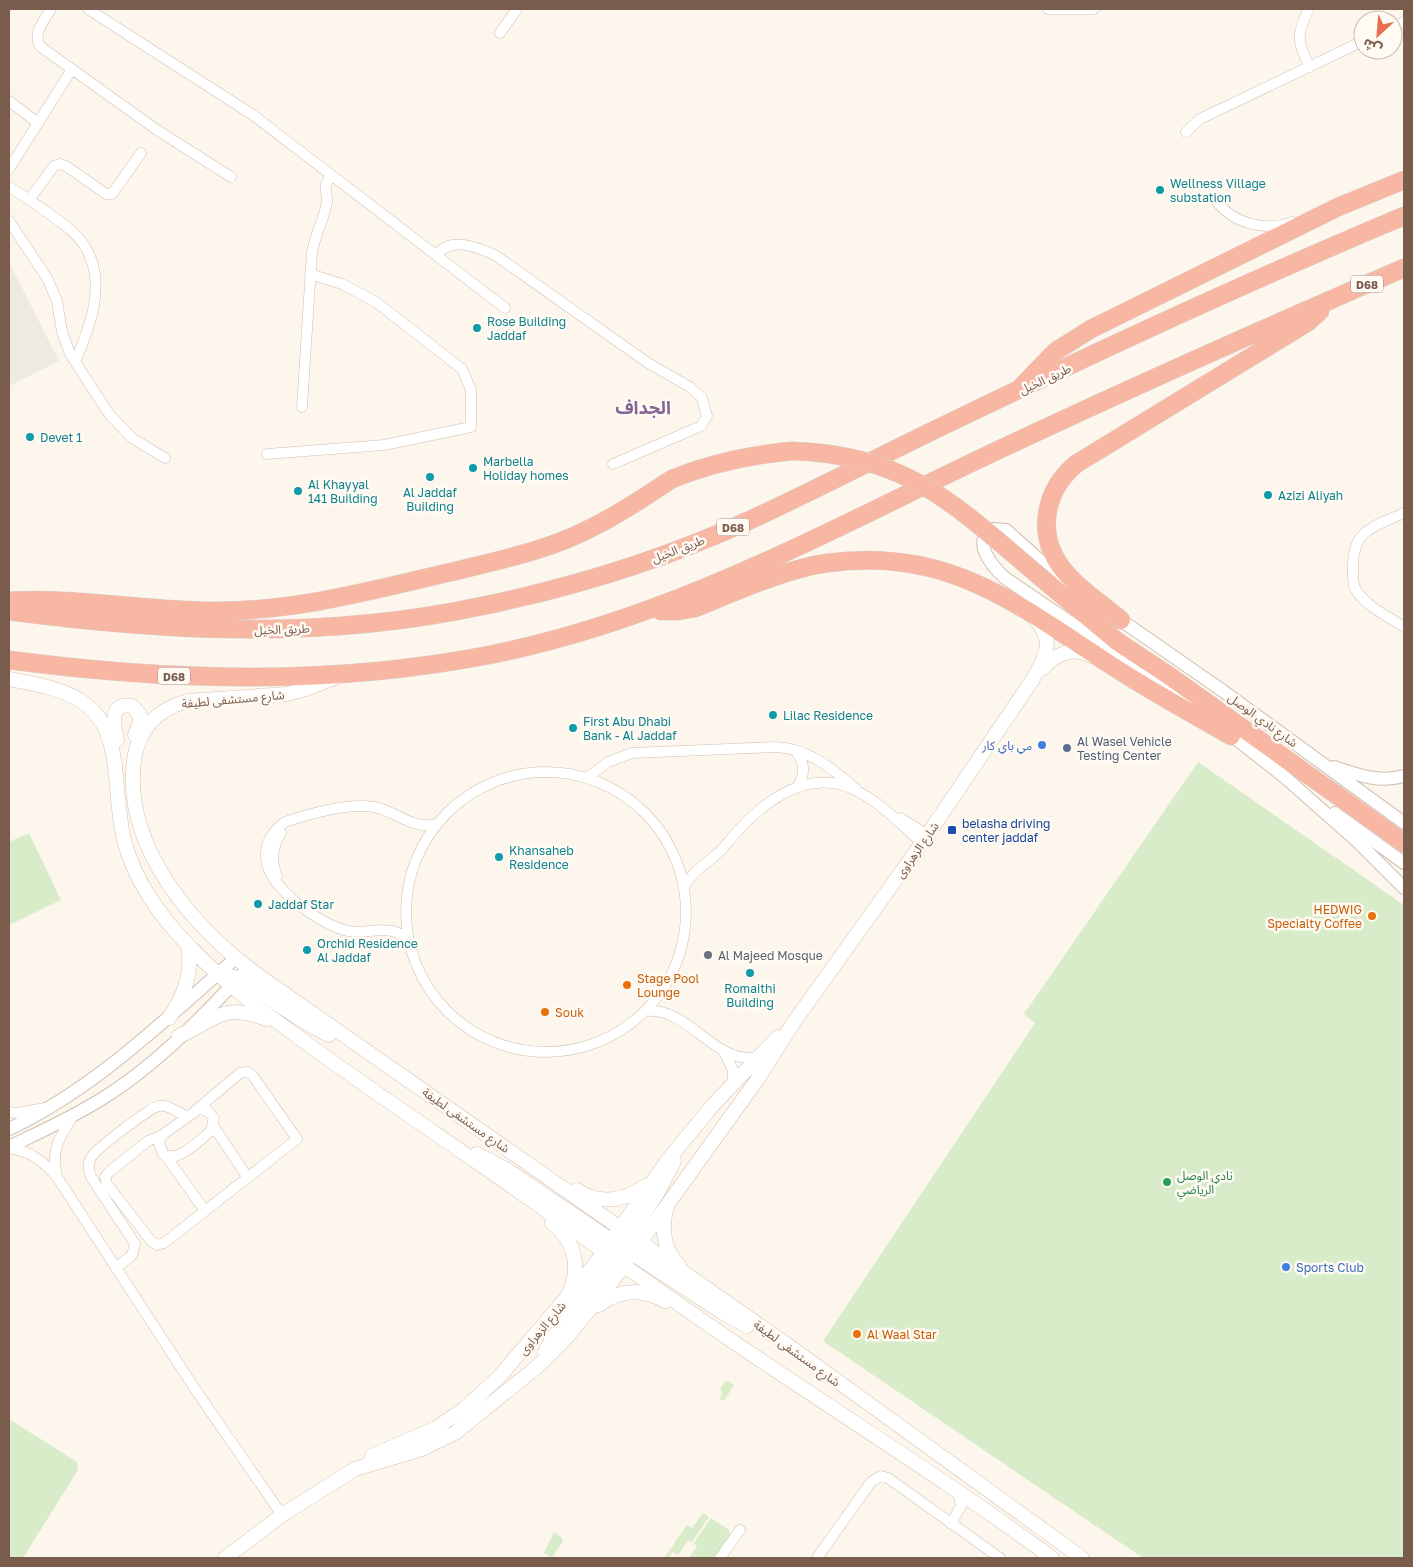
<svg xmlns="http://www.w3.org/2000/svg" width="1413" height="1567" viewBox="0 0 1413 1567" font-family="'Golos Text','Noto Sans Arabic',sans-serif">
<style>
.industrial{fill:#efe9e4}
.green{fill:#d8ecc9}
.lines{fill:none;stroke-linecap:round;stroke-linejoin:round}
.minor-casing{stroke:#d1beb0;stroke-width:11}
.tertiary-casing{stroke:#d1beb0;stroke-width:14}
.secondary-casing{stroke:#d6c0b0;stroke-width:15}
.motorway-casing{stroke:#dad1cd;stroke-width:19}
.minor{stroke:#fff;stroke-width:10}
.tertiary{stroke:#fff;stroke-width:12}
.secondary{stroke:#fff;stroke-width:14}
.motorway{stroke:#f7b7a3;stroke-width:18}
.motorway-bridge-casing{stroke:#dad1cd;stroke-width:19;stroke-linecap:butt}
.motorway-bridge{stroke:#f7b7a3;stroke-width:18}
.culture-dot{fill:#0f9aa8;stroke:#fffaf3;stroke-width:2}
.shop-dot{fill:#3f7fe0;stroke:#fffaf3;stroke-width:2}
.service-dot{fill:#5c6f8a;stroke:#fffaf3;stroke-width:2}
.transit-dot{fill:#1a4fb4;stroke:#fffaf3;stroke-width:2}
.food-dot{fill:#e8710a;stroke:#fffaf3;stroke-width:2}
.worship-dot{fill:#6b7280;stroke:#fffaf3;stroke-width:2}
.leisure-dot{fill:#2e9e5b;stroke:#fffaf3;stroke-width:2}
.labels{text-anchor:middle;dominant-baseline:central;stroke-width:5;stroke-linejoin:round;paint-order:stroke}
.shield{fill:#fffaf3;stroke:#a28b7f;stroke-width:1}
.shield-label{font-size:11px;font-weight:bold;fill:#7a5c4d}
.culture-label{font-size:12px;fill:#0d838f;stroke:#fffaf3;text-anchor:start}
.street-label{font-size:12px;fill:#7a5c4d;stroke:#fffaf3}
.service-label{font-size:12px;fill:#4e5e75;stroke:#fffaf3;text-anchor:start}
.shop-label{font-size:12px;fill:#366cbe;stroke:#fffaf3;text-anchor:end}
.transit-label{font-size:12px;fill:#164399;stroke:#fffaf3;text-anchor:start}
.food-label{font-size:12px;fill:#c56008;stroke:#fffaf3;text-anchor:start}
.worship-label{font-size:12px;fill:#5b616d;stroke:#fffaf3;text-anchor:start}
.leisure-label{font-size:12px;fill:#27864d;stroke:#fffaf3;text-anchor:start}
.district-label{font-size:18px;font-weight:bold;fill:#846695;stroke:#fffaf3}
</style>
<rect width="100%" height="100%" fill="#fdf6ec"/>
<path class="industrial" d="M9,262L59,361L9,386Z"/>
<path class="green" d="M1198,762L1404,905V1558H1143L823,1341L1035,1023L1024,1014Z
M29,833L61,900L9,925V842Z
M726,1380L734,1385L724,1401L719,1399L722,1394L720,1389Z
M9,1419L77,1462L78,1470L23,1558H9Z
M703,1513L709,1517L692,1542L688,1540L678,1555L673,1552L668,1558H664L687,1525L692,1528Z
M711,1518L729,1530L730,1536L714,1558H689L697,1546L694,1543Z
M554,1532L561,1537L563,1541L552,1558L544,1553Z"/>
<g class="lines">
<g class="minor-casing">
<path id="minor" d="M51,9C45,20 31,34 41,47L157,130L231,177
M88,9L253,115L505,308
M1048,9H1094
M1309,9C1296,33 1297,43 1310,67
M1393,27L1404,22
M500,33L517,9
M9,101L38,123
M1186,132L1200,119L1363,41
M9,169L72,69
M9,187C22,194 35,204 47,212C60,222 75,231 84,245C108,281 90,327 75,362
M1214,198C1232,224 1265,232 1293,222
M29,200L54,166L60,164L66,166L106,194H112L141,153
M9,221L47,278L57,301L62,332L70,354L109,414L132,438L165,458
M437,255C450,236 477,247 495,255L648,363L690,387L702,398L707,416L701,426L613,464
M302,407L312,252C315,235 325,217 327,202C327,191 322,184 332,176
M267,454L384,445L471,427V390L462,369L376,302L342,284L310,274
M1404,513C1375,526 1353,529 1353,566C1353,576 1352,585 1358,593C1368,607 1389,617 1404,627
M794,750C805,760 806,775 797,787
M406 912a140 140 0 1 1 280 0a140 140 0 1 1-280 0Z
M587,778L608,762L632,753L776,747C807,748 832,768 855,788
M900,818L928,835
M277,876C271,860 272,847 281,833
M684,887C692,870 712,861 724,847C754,809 802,766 853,789C879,801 901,824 922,843
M409,943C397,921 367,935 348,931C321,926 266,886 266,857C265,842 273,831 285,822C309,814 349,803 374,807C397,811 411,830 436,824
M645,1011C690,1006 713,1066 759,1057
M724,1052L733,1070V1083
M199,1109L208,1111L214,1118L211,1131C199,1140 178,1164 163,1154L159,1143L162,1135Z
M9,1112L17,1113L45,1108
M214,1127L248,1178
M162,1135L148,1141L109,1172L105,1177L107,1184L151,1241L157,1245L164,1243L297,1139L253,1076L247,1072L240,1073L195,1111
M9,1148C30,1151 43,1161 57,1177L195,1389L282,1515
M166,1156L205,1211
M57,1176C50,1152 60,1136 73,1116
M116,1268L132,1255L135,1244L91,1177C89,1171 87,1164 91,1158C94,1150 151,1107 159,1106C170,1104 178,1114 188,1116
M951,1524L961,1506L958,1491
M720,1558L740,1530
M817,1558L871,1482L881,1476L888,1478L1000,1558"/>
</g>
<g class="tertiary-casing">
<path id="tertiary" d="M1071,588L1006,530L993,529C970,541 993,567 1005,578L1201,711
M1115,616L1223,691L1404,823
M1226,731L1287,779L1358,842L1404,888
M1334,767C1358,775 1379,783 1404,776
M1335,813L1404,863
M9,1129C96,1088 164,1020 236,958
M9,1147C40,1132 71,1118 100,1100C156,1066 204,1015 248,968"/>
</g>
<g class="secondary-casing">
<path id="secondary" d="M1042,669C1056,654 1071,646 1091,656
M337,677L306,689L287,694L188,701C157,709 138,729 134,761C123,848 194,928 259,976L782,1341L1082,1558
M9,679C76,691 110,701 116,776C118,798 119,818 124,840C134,880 161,918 190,947C221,980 257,1007 294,1034C352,1077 413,1118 474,1160C561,1220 647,1283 735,1343C841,1415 949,1482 1052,1558
M117,740C114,726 108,702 132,706L140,715V723L135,735
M218,974C244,976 259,991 279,1005C295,1016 312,1027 329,1035
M169,1018C184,996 193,973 188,946
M179,1036C216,1020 222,1002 266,1019
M477,1154L509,1171L611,1240L623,1244L639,1242
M577,1190C599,1205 624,1201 645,1186
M667,1206C661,1228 663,1249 679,1265
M552,1223C575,1240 581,1267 569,1293
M624,1243L658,1192L674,1161
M624,1252L636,1256L723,1313L747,1326
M599,1305C620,1289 642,1288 665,1301
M545,1352L554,1336L611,1263L617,1249
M372,1456L436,1428L464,1409L499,1377L595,1264L667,1161L713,1105L778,1037
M225,1558L282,1515L355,1469L422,1449L455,1433L538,1366L567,1337L611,1283L757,1080L796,1019L922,843L1033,679C1047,653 1055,642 1034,618"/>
</g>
<g class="motorway-casing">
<path id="motorway" d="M1022,386L1056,351L1091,329L1338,207L1404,180
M1050,585L1118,642L1168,675L1404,843
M9,601C78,597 147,611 216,611C298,611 372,590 451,572C499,560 547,551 591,528C620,514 646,496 672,479C711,463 750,455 792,451
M9,611C169,632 323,640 482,606C574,587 665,559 750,520C818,489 884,454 951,422C1100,350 1251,280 1404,216
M661,611H678L695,608C735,592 785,569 827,563C951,546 1020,607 1117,669C1154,693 1193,714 1231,736
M1121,620C1101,603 1077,588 1061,567C1036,533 1045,490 1076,464L1308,322L1320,311
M9,660C170,681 329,686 489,655C662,621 813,539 971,463C1114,395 1258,331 1404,268"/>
</g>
<use href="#minor" class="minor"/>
<use href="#tertiary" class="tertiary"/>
<use href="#secondary" class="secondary"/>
<use href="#motorway" class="motorway"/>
<g class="motorway-bridge-casing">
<path id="motorway-bridge" d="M792,451C913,454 963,513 1050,585"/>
</g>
<use href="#motorway-bridge" class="motorway-bridge"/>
</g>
<g class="culture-dot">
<circle cx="1160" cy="190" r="5"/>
<circle cx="477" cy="328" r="5"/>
<circle cx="30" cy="437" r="5"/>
<circle cx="473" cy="468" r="5"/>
<circle cx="430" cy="477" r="5"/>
<circle cx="298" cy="491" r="5"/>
<circle cx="1268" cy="495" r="5"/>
<circle cx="773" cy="715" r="5"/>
<circle cx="573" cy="728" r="5"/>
<circle cx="499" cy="857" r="5"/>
<circle cx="258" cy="904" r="5"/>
<circle cx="307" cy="950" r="5"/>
<circle cx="750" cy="973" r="5"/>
</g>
<g class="shop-dot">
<circle cx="1042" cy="745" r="5"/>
<circle cx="1286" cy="1267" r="5"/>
</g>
<circle class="service-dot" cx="1067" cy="748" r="5"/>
<rect class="transit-dot" x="947" y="825" width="10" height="10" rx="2.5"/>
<g class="food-dot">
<circle cx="1372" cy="916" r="5"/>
<circle cx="627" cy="985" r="5"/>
<circle cx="545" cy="1012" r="5"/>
<circle cx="857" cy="1334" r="5"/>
</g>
<circle class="worship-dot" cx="708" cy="955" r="5"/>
<circle class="leisure-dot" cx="1167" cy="1182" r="5"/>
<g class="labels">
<g class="shield">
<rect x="1351" y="275.5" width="32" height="17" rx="4"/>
<rect x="717" y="518.5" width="32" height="17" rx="4"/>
<rect x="158" y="667.5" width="32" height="17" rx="4"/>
</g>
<g class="shield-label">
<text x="1367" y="284">D68</text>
<text x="733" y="527">D68</text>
<text x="174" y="676">D68</text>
</g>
<g class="culture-label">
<text x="1170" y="183">Wellness Village<tspan x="1170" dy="14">substation</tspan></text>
<text x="487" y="321">Rose Building<tspan x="487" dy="14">Jaddaf</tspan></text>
<text x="40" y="437">Devet 1</text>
<text x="483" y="461">Marbella<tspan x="483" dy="14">Holiday homes</tspan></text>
<text x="308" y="484">Al Khayyal<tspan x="308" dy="14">141 Building</tspan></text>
<text x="430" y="492" text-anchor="middle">Al Jaddaf<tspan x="430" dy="14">Building</tspan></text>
<text x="1278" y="495">Azizi Aliyah</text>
<text x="783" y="715">Lilac Residence</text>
<text x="583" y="721">First Abu Dhabi<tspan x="583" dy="14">Bank - Al Jaddaf</tspan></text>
<text x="509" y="850">Khansaheb<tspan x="509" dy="14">Residence</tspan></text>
<text x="268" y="904">Jaddaf Star</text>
<text x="317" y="943">Orchid Residence<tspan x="317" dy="14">Al Jaddaf</tspan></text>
<text x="750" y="988" text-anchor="middle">Romaithi<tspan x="750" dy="14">Building</tspan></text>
</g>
<g class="street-label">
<text transform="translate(1045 379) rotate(-25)">طريق الخيل</text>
<text transform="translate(678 549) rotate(-21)">طريق الخيل</text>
<text transform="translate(282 629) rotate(-2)">طريق الخيل</text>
<text transform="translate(233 699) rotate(-5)">شارع مستشفى لطيفة</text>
<text transform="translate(1263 720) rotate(36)">شارع نادي الوصل</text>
<text transform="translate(917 850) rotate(-55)">شارع الزهراوى</text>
<text transform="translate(466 1120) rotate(35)">شارع مستشفى لطيفة</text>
<text transform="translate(542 1328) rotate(-50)">شارع الزهراوى</text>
<text transform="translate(797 1353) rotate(36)">شارع مستشفى لطيفة</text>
</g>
<g class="service-label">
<text x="1077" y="741">Al Wasel Vehicle<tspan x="1077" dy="14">Testing Center</tspan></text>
</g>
<g class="shop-label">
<text x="1032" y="745">مي باي كار</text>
<text x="1296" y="1267" text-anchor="start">Sports Club</text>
</g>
<g class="transit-label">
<text x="962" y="823">belasha driving<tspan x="962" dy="14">center jaddaf</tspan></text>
</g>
<g class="food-label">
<text x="1362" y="909" text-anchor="end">HEDWIG<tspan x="1362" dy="14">Specialty Coffee</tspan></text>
<text x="637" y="978">Stage Pool<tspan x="637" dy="14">Lounge</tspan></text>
<text x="555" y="1012">Souk</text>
<text x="867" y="1334">Al Waal Star</text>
</g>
<g class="worship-label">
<text x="718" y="955">Al Majeed Mosque</text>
</g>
<g class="leisure-label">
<text x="1177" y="1175">نادي الوصل<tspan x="1177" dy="14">الرياضي</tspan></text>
</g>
<g class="district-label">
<text x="643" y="407">الجداف</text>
</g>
</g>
<rect width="1413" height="1567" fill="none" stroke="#7a5c4d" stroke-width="20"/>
<g transform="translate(1378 35) rotate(206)"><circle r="24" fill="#fffaf3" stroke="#cabbb1"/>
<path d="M0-4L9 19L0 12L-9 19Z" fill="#e76f51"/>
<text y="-8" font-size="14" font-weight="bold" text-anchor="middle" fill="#7a5c4d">ش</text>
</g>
</svg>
